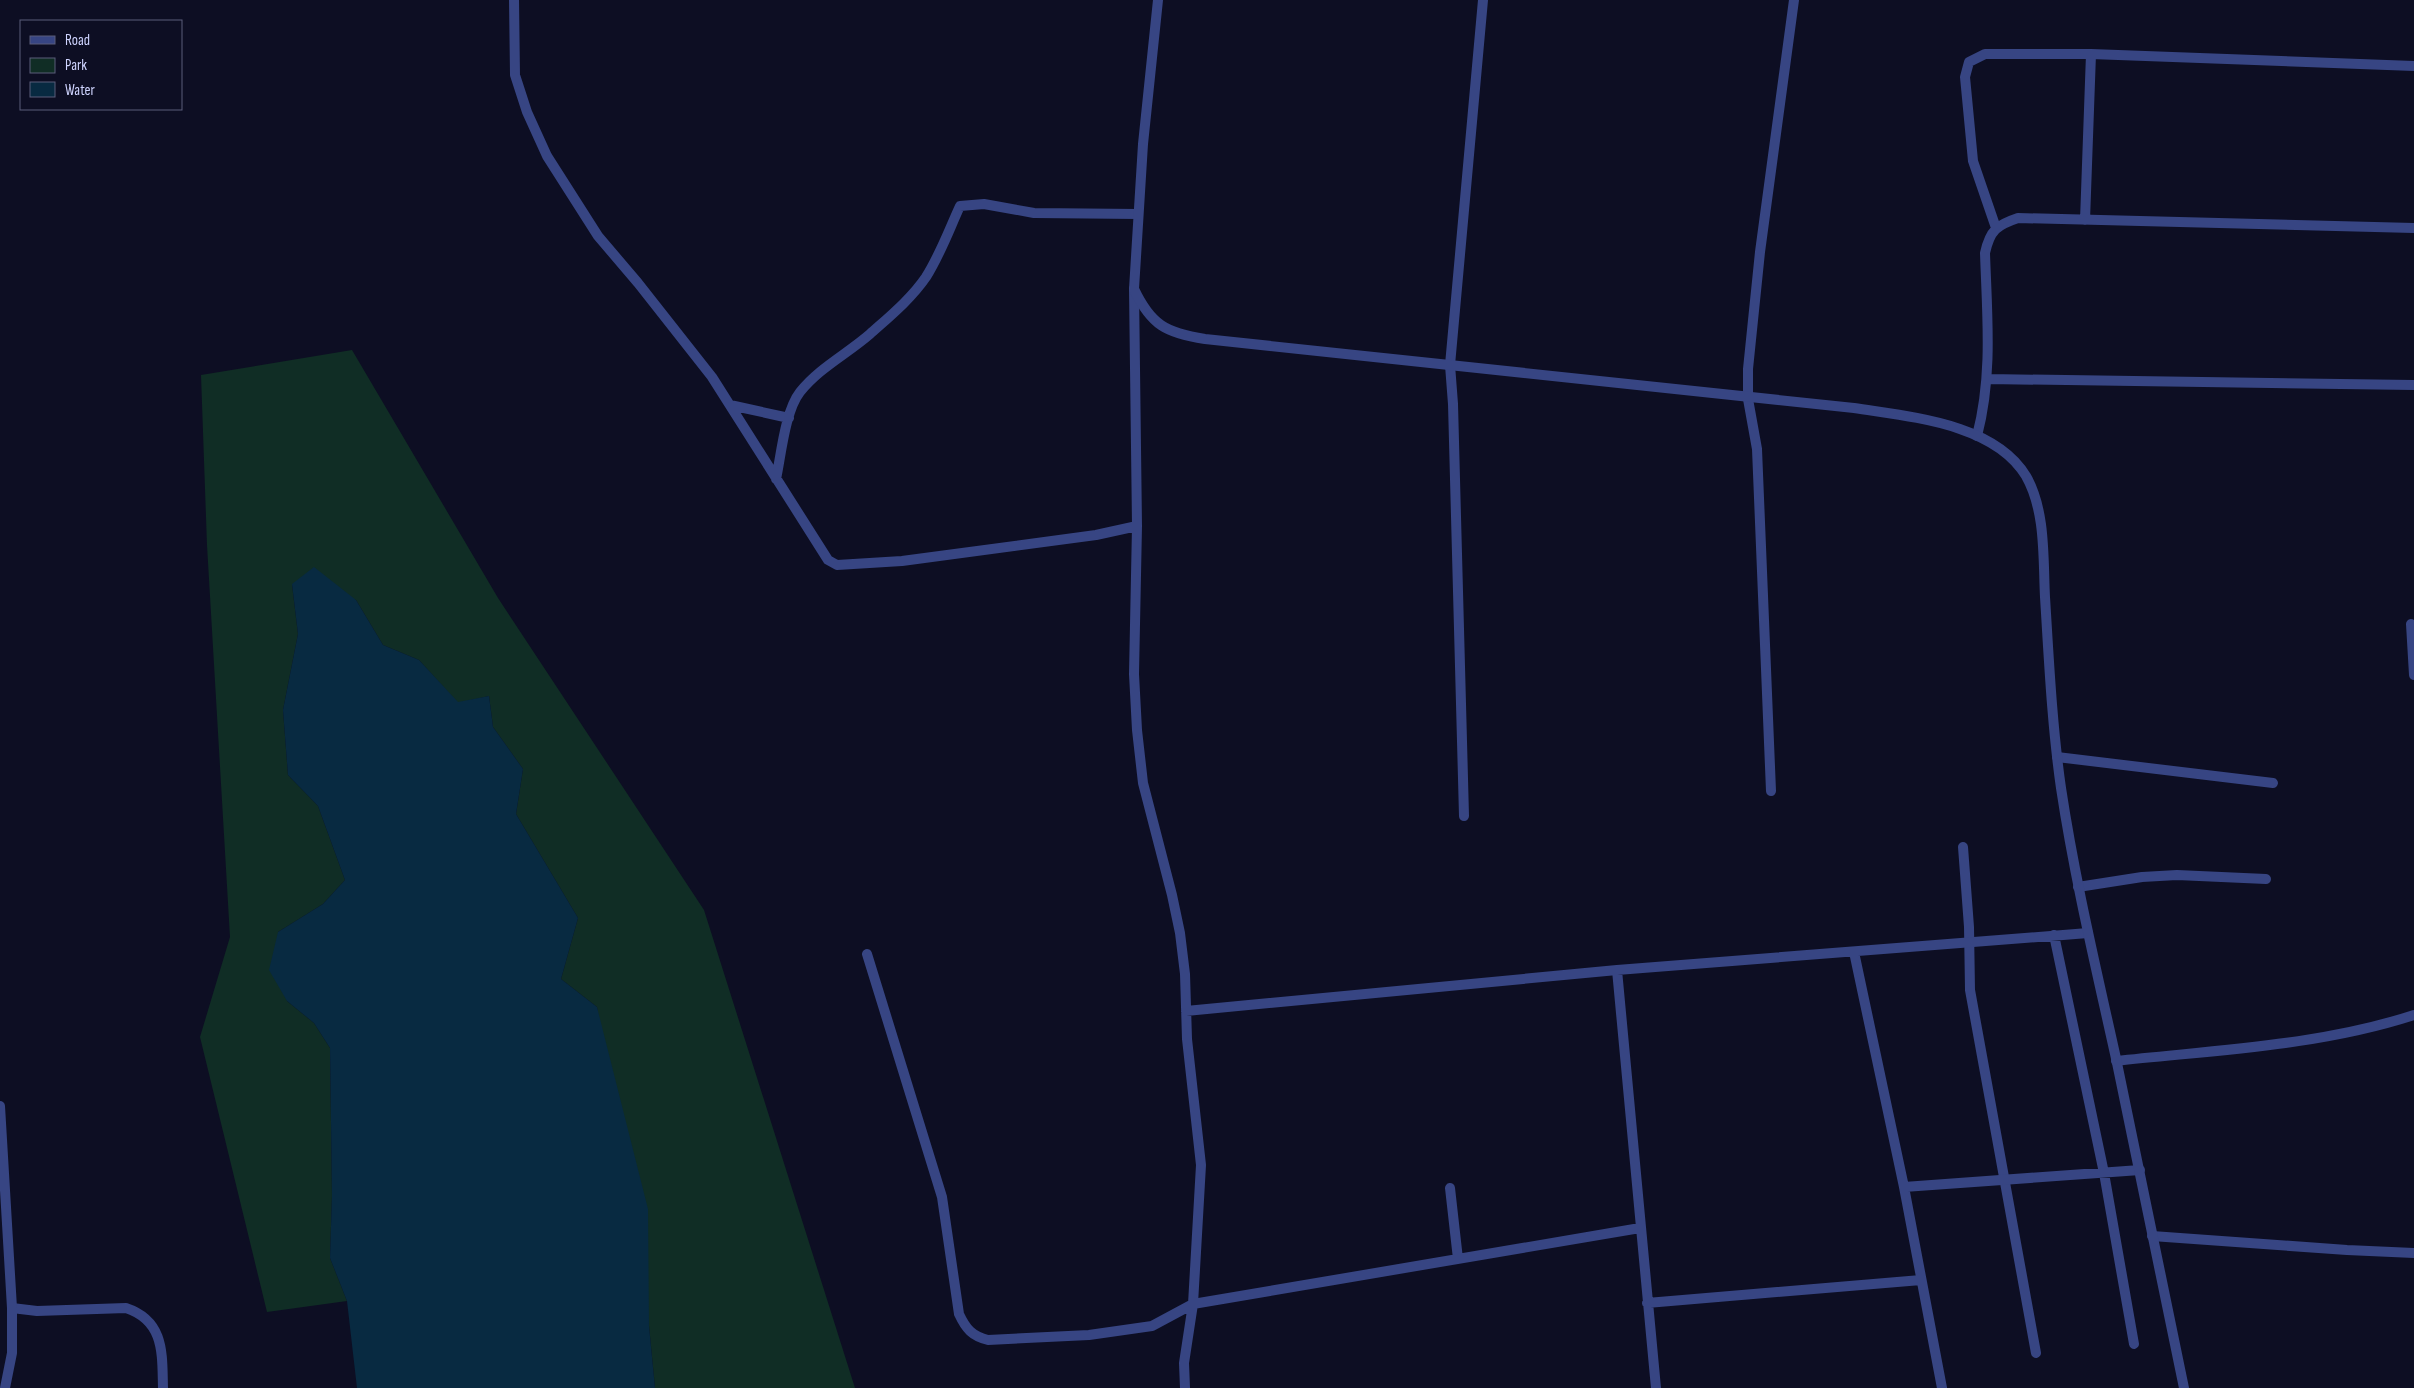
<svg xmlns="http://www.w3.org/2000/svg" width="2414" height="1388" viewBox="0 0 2414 1388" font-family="'Sofia Sans Condensed',sans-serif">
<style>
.green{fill:#102d25}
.water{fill:#082a41}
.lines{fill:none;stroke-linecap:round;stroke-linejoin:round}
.service{stroke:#374583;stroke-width:10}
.minor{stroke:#374583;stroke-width:10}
.tertiary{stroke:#374583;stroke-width:10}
</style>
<rect width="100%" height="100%" fill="#0d0e23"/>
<path class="green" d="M352,350L498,598L704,910L855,1388H655L649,1326L597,1007L561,979L578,918L516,814L523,769L493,727L489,696L458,703L419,660L383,645L356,600L292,584L298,634L283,710L288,775L318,806L345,880L323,904L278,932L287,1001L314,1023L330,1048L332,1195L330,1258L347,1301L267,1312L200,1037L230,937L207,545L201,375Z"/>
<path class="water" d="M314,567L356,600L383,645L419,660L458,702L489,696L493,727L523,769L516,814L578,918L561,979L597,1007L648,1209L649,1326L655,1388H357L347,1301L330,1258L332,1195L330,1048L314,1023L287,1001L269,970L278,932L323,904L345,880L318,806L288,775L283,710L298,634L292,584Z"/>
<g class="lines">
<path class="service" d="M2057,757L2273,783
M1963,847L1969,927L1970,990L2036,1353
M2078,887L2142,877L2177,875L2266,879
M12,1308L37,1311L126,1308C165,1321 162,1354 163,1388"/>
<path class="minor" d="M514,0L515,75L527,112L547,156L598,236L638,283L712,377L828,560L837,565L902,561L1096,535L1137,526
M2085,220L2091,54
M1996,228L1973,161L1965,77L1969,62L1985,54H2091L2414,66
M1134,289L1137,526L1134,674L1137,730L1143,783L1172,895L1180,933L1185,974L1187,1039L1201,1165L1193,1304L1184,1363L1185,1388
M1988,379L2414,385
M730,405L789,418
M1977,436C1993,375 1987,315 1985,253C1990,230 1997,225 2018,218L2414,228
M776,479C781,456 785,411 800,392C819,368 847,354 870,334C889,317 911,299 926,277C940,255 949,230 960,206L984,204L1034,213L1138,214
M2411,624L2414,675
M1771,791L1757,449L1748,399V369L1760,252L1794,0
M1464,816L1453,404L1450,365L1483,0
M2054,935L2104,1173L2134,1344
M1854,952L1904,1187L1942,1388
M867,954L942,1197L959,1314C966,1329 972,1336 988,1340L1089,1335L1152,1326L1193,1304L1640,1228
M1617,970L1656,1388
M1186,1011L1617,970L2088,933
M2116,1061C2215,1050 2319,1046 2414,1015
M0,1106L12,1308V1353L5,1388
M1904,1187L2140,1170
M1450,1188L1458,1259
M2152,1236L2347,1250L2414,1253
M1647,1303L1921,1280"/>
<path class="tertiary" d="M1158,0L1143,144L1134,289C1151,325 1166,333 1205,339L1854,408C1910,417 1994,423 2026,476C2046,511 2043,559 2045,597C2049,661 2052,725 2061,788C2075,881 2097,972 2117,1063C2140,1171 2161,1280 2184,1388"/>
</g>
<rect x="20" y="20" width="162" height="90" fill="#0d0e23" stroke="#5b5d7b"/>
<rect x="30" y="36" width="25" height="8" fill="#374583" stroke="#5b5d7b"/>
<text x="65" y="45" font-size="15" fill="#cfd4ff">Road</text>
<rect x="30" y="58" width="25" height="15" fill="#102d25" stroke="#5b5d7b"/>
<text x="65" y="70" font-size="15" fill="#cfd4ff">Park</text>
<rect x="30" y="82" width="25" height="15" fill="#082a41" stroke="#5b5d7b"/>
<text x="65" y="95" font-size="15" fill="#cfd4ff">Water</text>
</svg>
